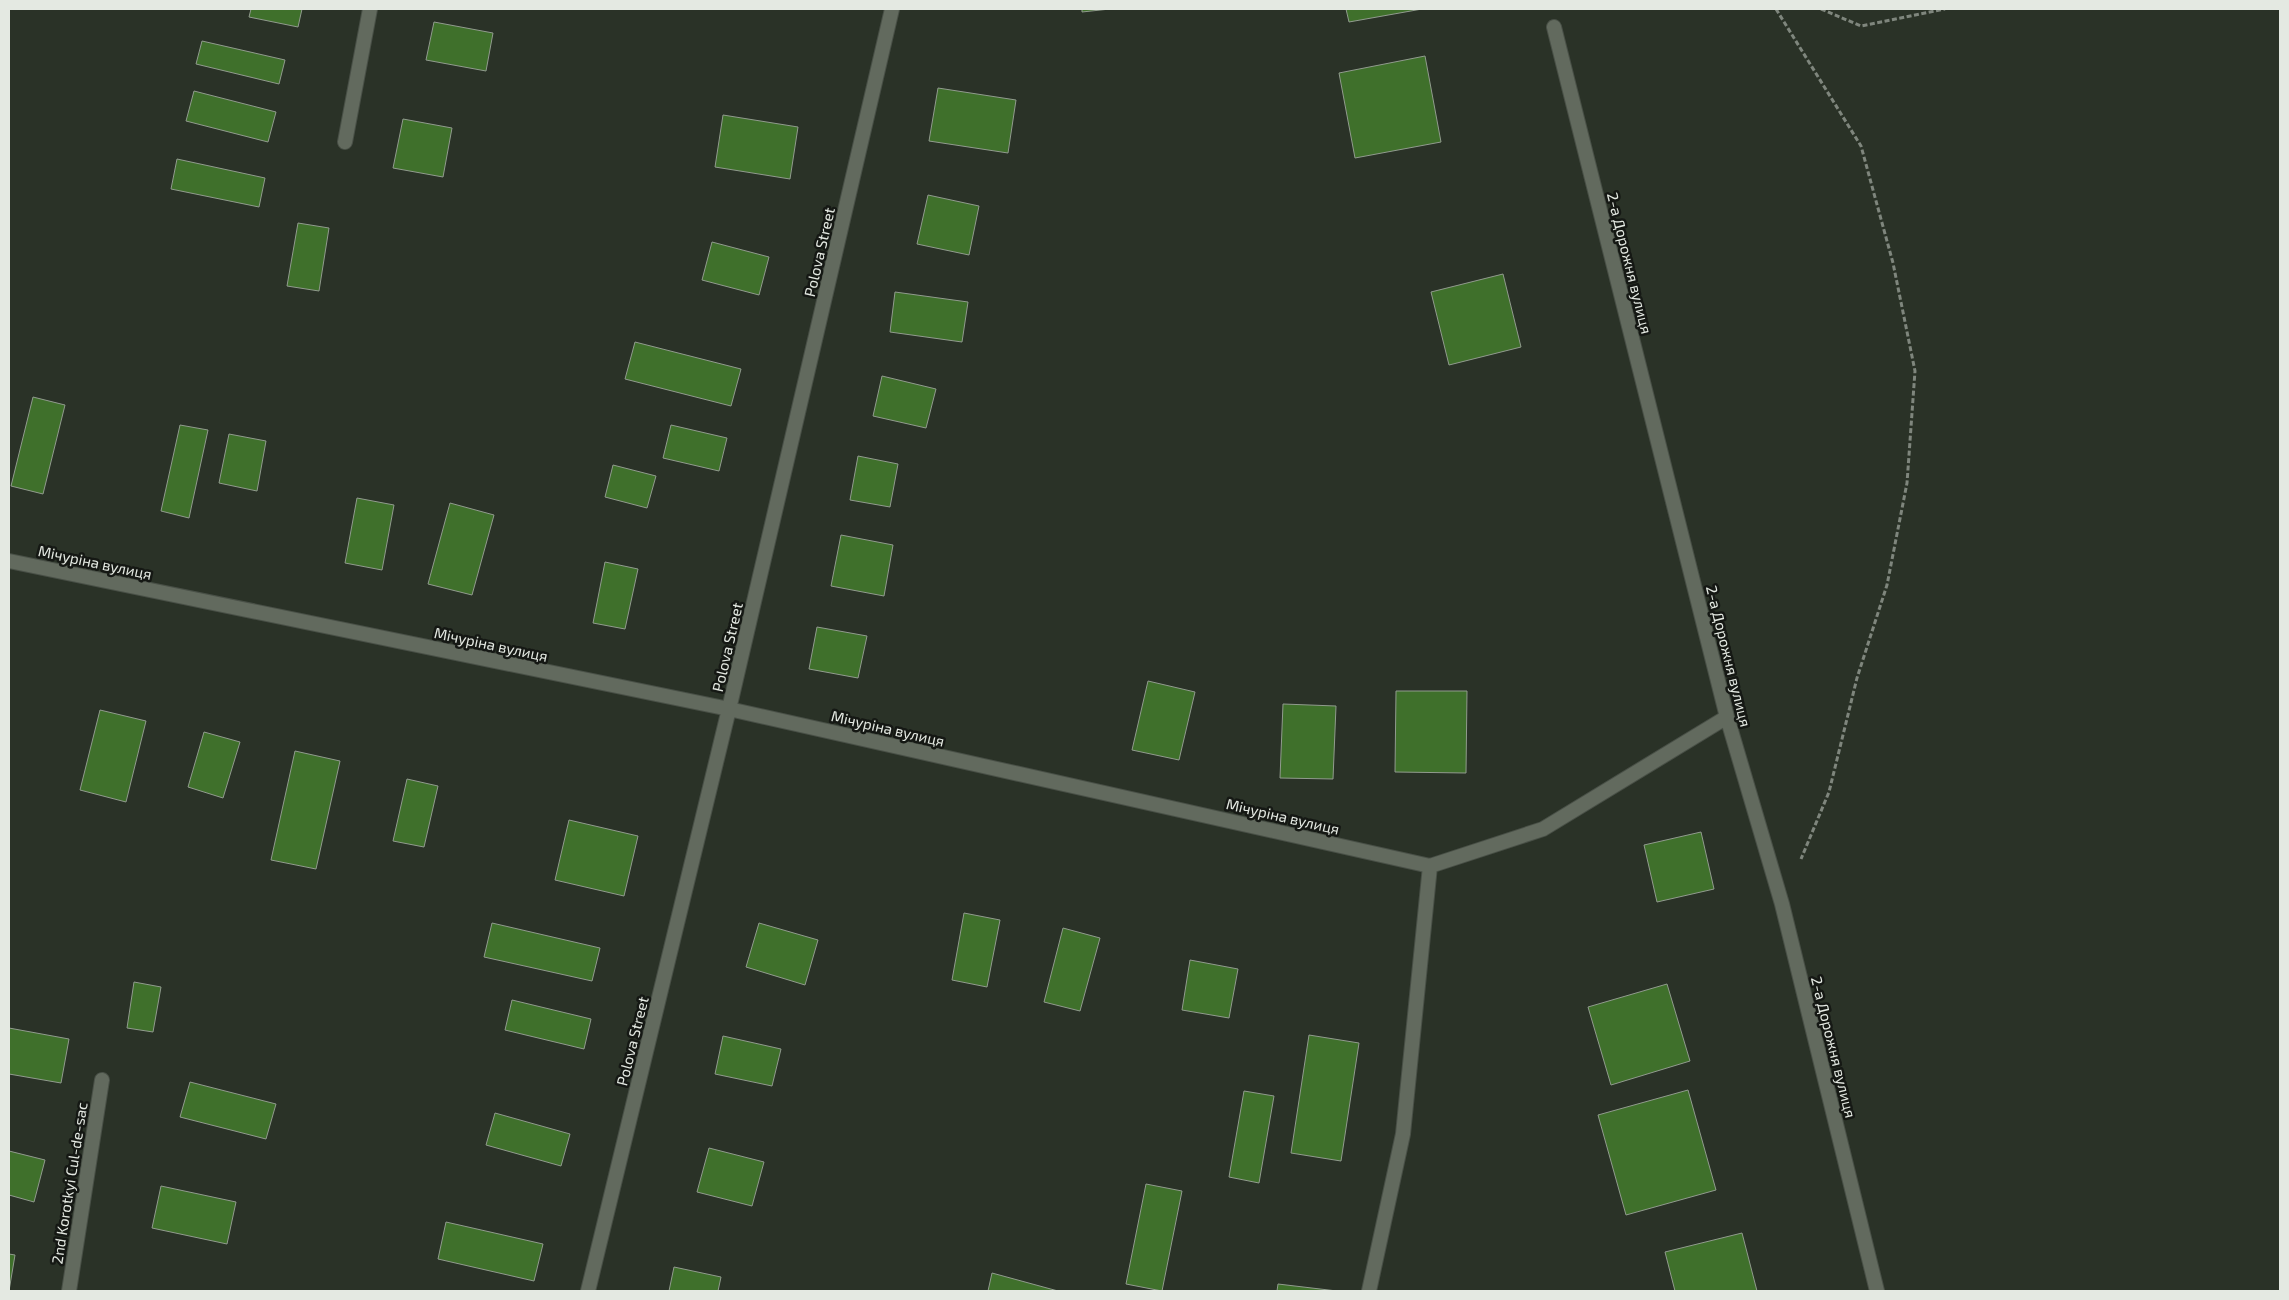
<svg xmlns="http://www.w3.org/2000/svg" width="2289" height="1300" viewBox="0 0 2289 1300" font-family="'Exo 2',sans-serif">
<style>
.building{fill:#3f702b;stroke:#919b8e}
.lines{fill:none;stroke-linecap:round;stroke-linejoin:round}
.minor-casing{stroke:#495047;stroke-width:16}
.path{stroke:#7f867d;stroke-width:3;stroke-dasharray:5 2.5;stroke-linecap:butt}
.minor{stroke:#626a5e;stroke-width:14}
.labels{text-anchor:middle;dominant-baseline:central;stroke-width:5;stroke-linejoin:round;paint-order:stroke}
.street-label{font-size:15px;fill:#e4e9e2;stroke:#151814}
</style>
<rect width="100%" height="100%" fill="#2a3227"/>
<path class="building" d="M251,9H302L298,27L249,17Z
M1082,9H1110L1082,12Z
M1346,9H1422L1349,22Z
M434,22L493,33L486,71L426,60Z
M202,41L285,60L279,84L196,64Z
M1425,56L1441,142L1355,158L1339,73Z
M938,88L1016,100L1008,153L929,141Z
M194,91L276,112L268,142L186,121Z
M723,115L798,127L790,179L715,167Z
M403,119L452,128L443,177L393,168Z
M177,159L265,178L259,207L171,189Z
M928,195L979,206L969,255L917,244Z
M298,223L329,228L319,291L287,286Z
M712,242L769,257L759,295L702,280Z
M1503,274L1521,347L1449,365L1431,292Z
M895,292L968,302L962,342L890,332Z
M635,342L741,369L731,406L625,379Z
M882,376L936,389L926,428L873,416Z
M33,397L65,405L43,494L11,486Z
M180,425L208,430L189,518L161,511Z
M671,425L727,438L719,471L663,458Z
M229,434L266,441L257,491L219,483Z
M858,456L898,464L890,507L850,500Z
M613,465L656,476L647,508L605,497Z
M357,498L394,505L382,570L345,563Z
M450,503L494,515L472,595L428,584Z
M841,535L893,545L884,596L831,586Z
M605,562L638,569L625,629L593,623Z
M817,627L867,636L858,678L809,669Z
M1148,681L1195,692L1179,760L1132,750Z
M1396,691H1467L1466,773L1395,772Z
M1283,704L1336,706L1333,779L1280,778Z
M100,710L146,721L126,802L80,790Z
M204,732L240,742L223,798L188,787Z
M295,751L340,761L316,869L271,860Z
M407,779L438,786L424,847L393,841Z
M569,820L638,836L624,896L555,880Z
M1701,832L1714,889L1657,902L1644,845Z
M964,913L1000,920L987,987L952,980Z
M492,923L600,948L592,981L484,957Z
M759,923L818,940L805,985L746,967Z
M1063,928L1100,938L1080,1011L1044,1002Z
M1190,960L1238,969L1229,1018L1182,1010Z
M134,982L161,987L153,1032L127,1028Z
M1667,984L1690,1061L1611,1085L1588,1007Z
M512,1000L591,1019L584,1049L505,1030Z
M9,1028L69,1039L61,1083L9,1074Z
M1309,1035L1359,1043L1341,1161L1291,1153Z
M723,1036L781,1049L772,1086L715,1074Z
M190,1082L276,1104L266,1139L180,1117Z
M1688,1090L1716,1190L1626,1215L1598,1115Z
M1244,1091L1274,1096L1259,1183L1229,1177Z
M495,1113L570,1134L561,1166L486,1145Z
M709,1148L764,1162L752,1206L697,1192Z
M9,1151L45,1160L34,1202L9,1195Z
M1146,1184L1182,1191L1162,1291L1126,1284Z
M161,1186L236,1202L227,1244L152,1228Z
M446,1222L543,1244L534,1281L438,1259Z
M1742,1233L1757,1291H1675L1665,1252Z
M9,1254L15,1255L9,1291Z
M674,1267L721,1277L718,1291H669Z
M992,1273L1058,1291H988Z
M1278,1284L1337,1291H1277Z"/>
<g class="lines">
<g class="minor-casing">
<path id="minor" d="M1554,27L1727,717L1782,904L1877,1291
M345,142L370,9
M9,561L729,709L1430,866L1543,829L1727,717
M69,1291L102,1080
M588,1291L729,709L892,9
M1369,1291L1403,1134L1430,866"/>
</g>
<path class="path" d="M1776,9L1861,146L1893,263L1915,371L1907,483L1887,585L1857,678L1829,792L1801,859
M1821,9L1861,26L1945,9"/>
<use href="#minor" class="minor"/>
</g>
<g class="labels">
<g class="street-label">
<text transform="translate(819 252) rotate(-77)">Polova Street</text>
<text transform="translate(1630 263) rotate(76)">2-а Дорожня вулиця</text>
<text transform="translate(95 562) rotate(12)">Мічуріна вулиця</text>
<text transform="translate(491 644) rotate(12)">Мічуріна вулиця</text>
<text transform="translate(727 647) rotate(-77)">Polova Street</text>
<text transform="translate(1729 656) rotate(76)">2-а Дорожня вулиця</text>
<text transform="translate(888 728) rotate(13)">Мічуріна вулиця</text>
<text transform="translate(1283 816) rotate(13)">Мічуріна вулиця</text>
<text transform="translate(632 1041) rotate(-76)">Polova Street</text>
<text transform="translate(1834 1047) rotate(76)">2-а Дорожня вулиця</text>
<text transform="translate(69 1183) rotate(-81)">2nd Korotkyi Cul-de-sac</text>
</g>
</g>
<rect width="2289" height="1300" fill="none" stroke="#e4e9e2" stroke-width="20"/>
</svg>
